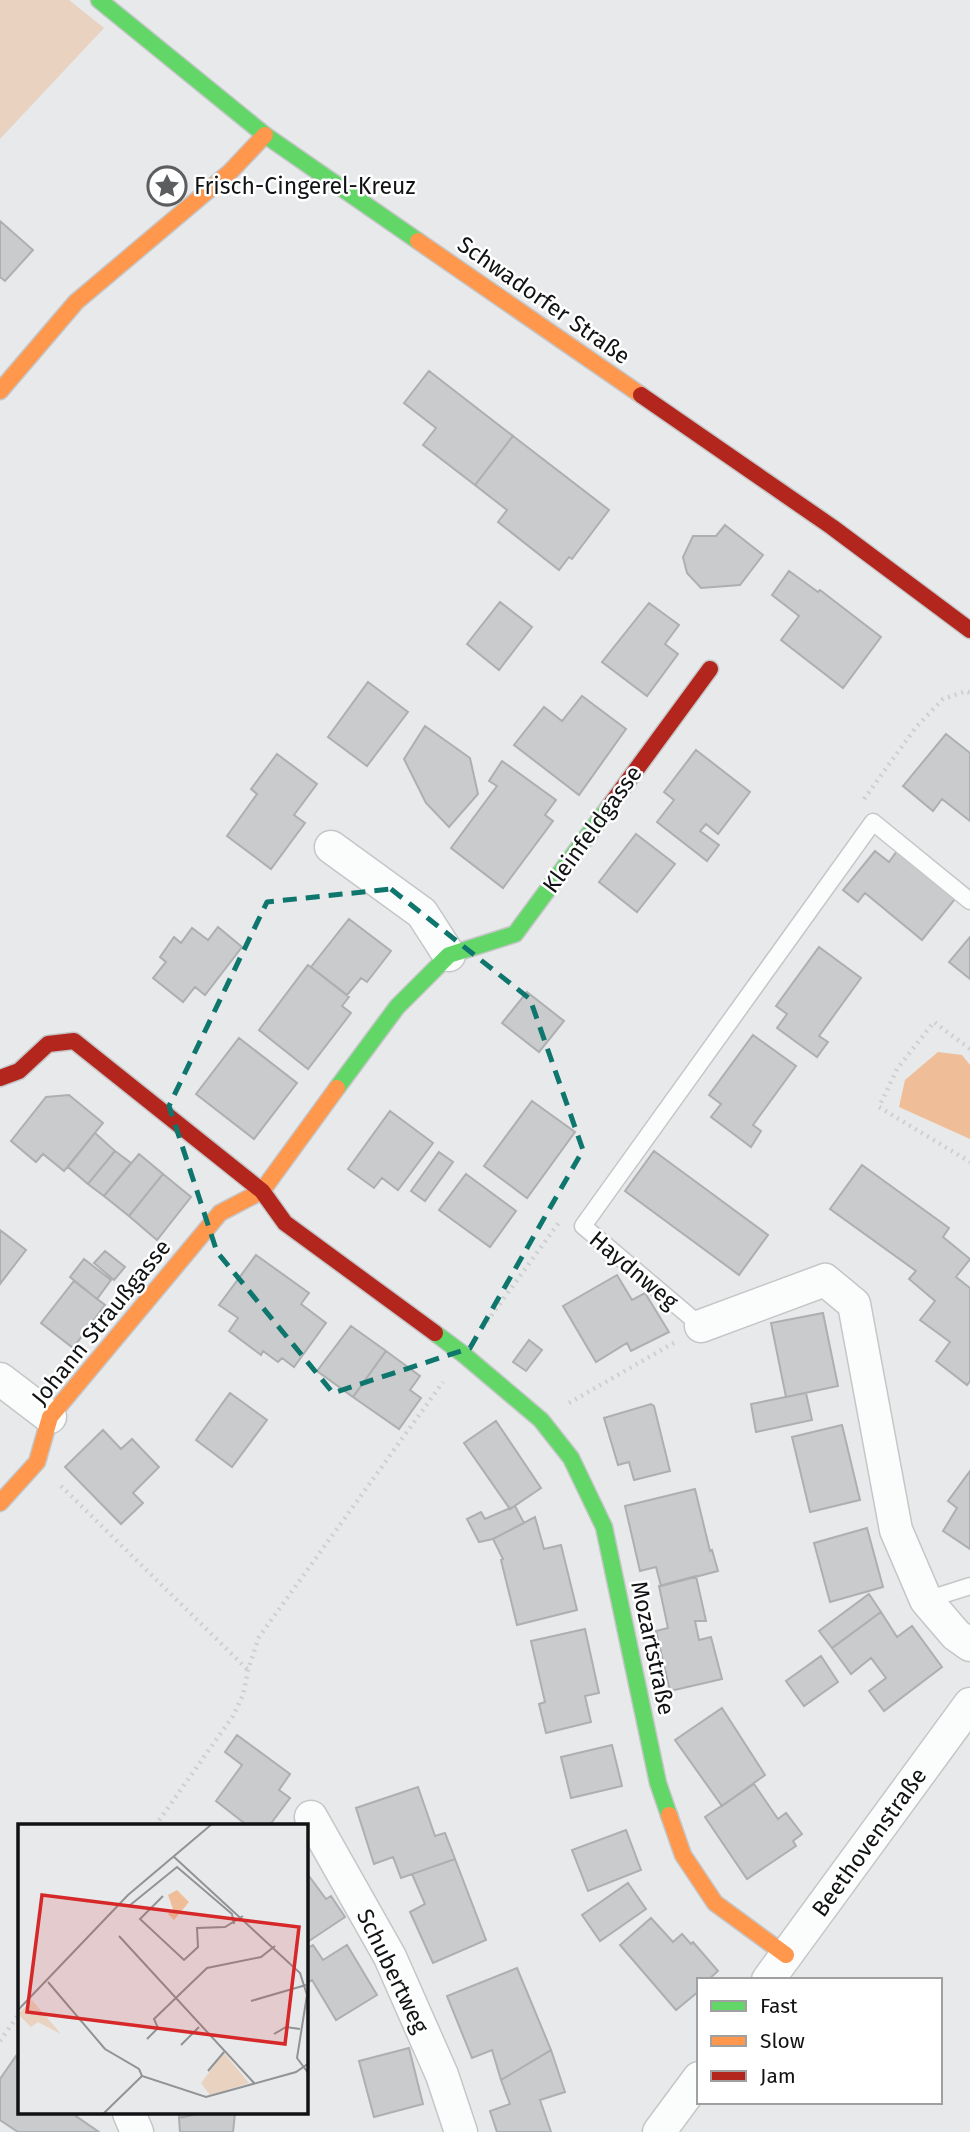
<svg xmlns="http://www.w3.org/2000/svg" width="970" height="2132" viewBox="0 0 970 2132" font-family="'Fira Sans',sans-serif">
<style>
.green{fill:#ead2c1}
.water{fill:#efbe98}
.building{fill:#c9cbcc;stroke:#adafb0;stroke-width:2}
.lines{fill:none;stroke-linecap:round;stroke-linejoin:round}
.lane-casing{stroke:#c5c6c8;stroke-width:19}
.street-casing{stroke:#c5c6c8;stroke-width:35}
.fast-casing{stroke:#c5c6c8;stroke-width:19}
.slow-casing{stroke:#c5c6c8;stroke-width:19}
.jam-casing{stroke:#c5c6c8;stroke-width:19}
.path{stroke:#ced0d0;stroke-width:4.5;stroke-dasharray:2 5;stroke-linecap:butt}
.lane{stroke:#fbfcfc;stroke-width:16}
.street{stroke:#fbfcfc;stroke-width:32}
.fast{stroke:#63d668;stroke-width:16}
.slow{stroke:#ff974d;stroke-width:16}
.jam{stroke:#b3261e;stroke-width:16}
.marked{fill:none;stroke:#0f766e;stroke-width:5;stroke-dasharray:14 9;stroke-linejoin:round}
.labels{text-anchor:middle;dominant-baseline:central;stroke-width:5;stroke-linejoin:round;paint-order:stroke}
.poi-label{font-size:23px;fill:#111213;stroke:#fff;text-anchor:start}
.street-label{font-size:23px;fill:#111213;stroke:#fff}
.inset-road{fill:none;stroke:#919395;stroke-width:2}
.view{fill:#d62828;fill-opacity:0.15;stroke:#d62828;stroke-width:3.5}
.inset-edge{fill:none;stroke:#111213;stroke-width:3.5}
</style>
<rect width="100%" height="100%" fill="#e7e9eb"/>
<path class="green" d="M0,0H69L104,28L0,139Z"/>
<path class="water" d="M938,1052L962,1055L970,1065V1139L899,1107L905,1080Z"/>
<path class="building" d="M0,221L33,250L5,281L0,277Z
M429,371L513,436L475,485L423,445L436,428L404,403Z
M513,436L609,510L572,559L569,557L559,570L498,522L507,510L475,485Z
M725,525L763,555L740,585L701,588L687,573L683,557L693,536H716Z
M789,571L818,592L820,590L881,637L843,688L781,640L799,616L772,595Z
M500,602L532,627L499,670L467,644Z
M649,603L679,625L665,644L678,654L647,696L602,662Z
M368,682L408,712L367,766L328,737Z
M582,696L626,729L579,795L514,745L544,707L562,721Z
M425,726L470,758L478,794L449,827L426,803L404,759Z
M946,734L970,753V821L942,799L933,811L903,786Z
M696,750L750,792L718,834L706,824L700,831L719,845L707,861L657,822L674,800L664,792Z
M277,754L317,784L294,815L305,823L271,869L227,836L257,794L251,789Z
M502,761L556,800L545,815L553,821L503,888L451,848L497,786L489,781Z
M636,834L675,864L637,912L599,882Z
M875,851L889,862L897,851L955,899L922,940L865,893L858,902L843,890Z
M349,919L391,951L367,982L361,978L347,995L311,967Z
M218,927L242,947L205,995L195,987L183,1002L153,978L166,962L160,957L174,937L181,943L192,928L208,940Z
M970,937V979L949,962Z
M819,947L861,978L819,1036L828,1042L817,1057L777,1028L787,1014L776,1006Z
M308,965L349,997L342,1006L351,1013L308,1069L259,1030Z
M527,992L564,1021L539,1052L502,1023Z
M753,1035L796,1066L753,1125L761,1131L751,1147L711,1117L721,1104L709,1095Z
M239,1038L297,1083L254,1139L196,1094Z
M69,1095L103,1123L64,1171L43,1154L36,1162L11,1141L46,1097Z
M532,1101L575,1132L527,1198L484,1166Z
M390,1111L433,1143L398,1190L382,1178L374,1188L348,1169Z
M95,1133L115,1151L88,1184L68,1167Z
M115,1151L131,1163L104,1196L88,1184Z
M654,1151L768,1235L739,1275L625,1191Z
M439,1152L453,1162L425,1201L411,1191Z
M139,1154L163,1174L129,1216L104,1196Z
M862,1165L949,1228L943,1237L970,1259L956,1277L970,1288V1381L967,1385L936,1361L950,1342L920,1320L935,1301L909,1279L916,1271L830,1209Z
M163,1174L191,1197L157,1240L129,1216Z
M466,1174L516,1211L490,1247L439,1210Z
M0,1230L26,1250L0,1284Z
M105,1251L125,1267L114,1280L94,1263Z
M256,1255L309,1293L301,1304L326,1323L294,1367L282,1358L278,1362L263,1351L261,1355L229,1331L238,1318L219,1305Z
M84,1259L111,1280L97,1299L70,1277Z
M617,1275L632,1300L645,1293L669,1332L631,1351L627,1343L596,1362L563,1306Z
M74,1281L105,1305L73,1348L41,1323Z
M823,1313L838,1386L786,1397L771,1323Z
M351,1326L386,1351L353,1397L317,1371Z
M529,1340L542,1350L526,1371L513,1362Z
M386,1351L420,1376L410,1390L421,1398L399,1429L353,1397Z
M230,1393L267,1420L232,1467L196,1440Z
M806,1393L812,1420L756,1432L751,1404Z
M651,1404L654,1406L670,1471L634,1480L629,1462L618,1465L604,1418Z
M496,1421L541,1488L510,1509L464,1443Z
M842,1425L860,1500L810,1512L792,1437Z
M103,1430L121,1449L132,1439L159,1467L133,1493L143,1503L121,1524L65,1467Z
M970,1471V1549L943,1531L957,1508L948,1501Z
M695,1489L710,1551L712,1550L718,1571L661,1586L656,1567L640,1571L625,1506Z
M515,1506L524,1523L493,1539L479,1542L467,1519L481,1512L485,1519Z
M535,1517L544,1549L561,1545L577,1610L517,1625L501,1560L503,1559L493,1539Z
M867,1528L883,1587L830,1602L814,1543Z
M696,1576L706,1621H695L699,1640L711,1637L722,1679L670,1691L656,1631L668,1628L659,1586Z
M869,1594L881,1612L832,1648L819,1631Z
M881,1612L897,1637L912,1626L942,1667L884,1711L869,1691L886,1678L871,1658L851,1674L832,1648Z
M585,1629L599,1693L585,1696L591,1722L546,1733L539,1704L545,1702L531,1641Z
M821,1656L838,1682L804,1706L786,1681Z
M722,1708L765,1775L722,1806L675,1740Z
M237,1735L290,1774L279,1790L290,1798L269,1826H248L216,1801L242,1765L225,1752Z
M612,1745L622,1786L571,1798L561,1757Z
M754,1784L778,1819L786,1813L802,1834L793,1841L796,1846L747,1879L705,1817Z
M418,1787L435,1836L445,1833L455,1859L401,1878L393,1857L374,1864L356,1808Z
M626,1830L641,1870L588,1891L572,1850Z
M455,1859L486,1940L433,1963L410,1912L425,1904L412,1874Z
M306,1872L326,1899L331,1896L345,1917L306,1943Z
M628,1883L646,1909L600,1941L582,1915Z
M651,1918L673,1942L682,1934L691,1944L693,1942L718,1971L708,1980H699V1991L676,2010L620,1945Z
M313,1945L323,1960L347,1945L377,1995L336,2020L312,1980L306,1984V1949Z
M517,1968L551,2050L501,2080L492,2050L472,2058L447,1996Z
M409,2048L423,2104L374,2117L359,2061Z
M551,2050L565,2092L540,2100L551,2132H497L490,2111L510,2104L501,2080Z
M16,2056L19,2058V2113H79L76,2116L99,2132H18L0,2120V2079Z
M179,2113H202L179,2118Z
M202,2113H235L233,2132H180L179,2118Z"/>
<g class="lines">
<g class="lane-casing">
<path id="lane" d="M701,1326L583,1226L873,822L970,901
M926,1600L970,1586"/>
</g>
<g class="street-casing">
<path id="street" d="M331,847L422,913L449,955
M701,1326L825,1280L854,1304L896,1530L926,1600L956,1635L970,1645
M0,1379L50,1417
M311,1817L390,1957L442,2075L461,2132
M768,1980L970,1704
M129,2113L137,2132
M659,2132L699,2078"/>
</g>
<g class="fast-casing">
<path id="fast" d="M99,0L265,135L418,241
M337,1088L397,1007L449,955L515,934L611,804
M435,1333L463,1354L541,1420L571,1458L604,1527L658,1783L669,1815"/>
</g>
<g class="slow-casing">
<path id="slow" d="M418,241L641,395
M0,391L76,302L230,172L265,135
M0,1503L37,1462L50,1417L220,1213L262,1191L337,1088
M669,1815L683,1855L715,1903L786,1955"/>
</g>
<g class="jam-casing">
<path id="jam" d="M641,395L832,527L970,630
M611,804L710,669
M0,1078L19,1071L48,1044L74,1041L262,1191L285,1223L435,1333"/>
</g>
<path class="path" d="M864,799L916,727L943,699L966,691L970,693
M970,1049L934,1022L897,1069L879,1107L970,1162
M483,1327L560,1221
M569,1403L677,1341
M61,1486L248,1670
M155,1826L233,1716L243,1695L248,1670L259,1637L443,1382
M0,2041L19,2014"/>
<use href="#lane" class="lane"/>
<use href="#street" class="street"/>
<use href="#fast" class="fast"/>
<use href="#slow" class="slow"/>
<use href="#jam" class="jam"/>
</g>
<path class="marked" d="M391,889L530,999L583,1150L470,1348L333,1393L217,1252L169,1106L267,902Z"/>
<defs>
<g id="sight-ring" transform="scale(2.0125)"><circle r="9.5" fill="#fff" stroke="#5c5d5f" stroke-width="1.5"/><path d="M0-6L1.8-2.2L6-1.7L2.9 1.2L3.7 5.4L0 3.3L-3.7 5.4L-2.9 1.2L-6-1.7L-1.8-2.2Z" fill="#5c5d5f"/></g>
</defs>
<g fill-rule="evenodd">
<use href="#sight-ring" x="167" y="186"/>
</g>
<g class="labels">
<g class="poi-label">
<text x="194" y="186">Frisch-Cingerel-Kreuz</text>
</g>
<g class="street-label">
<text transform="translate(544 300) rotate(35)">Schwadorfer Straße</text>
<text transform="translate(592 829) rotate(-54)">Kleinfeldgasse</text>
<text transform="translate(634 1270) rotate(40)">Haydnweg</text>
<text transform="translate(101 1322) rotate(-51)">Johann Straußgasse</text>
<text transform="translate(653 1648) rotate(78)">Mozartstraße</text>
<text transform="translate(869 1842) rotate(-54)">Beethovenstraße</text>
<text transform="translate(393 1971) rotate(64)">Schubertweg</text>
</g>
</g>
<g transform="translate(18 1824)">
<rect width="290" height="290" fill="#e7e9eb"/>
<path d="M14,176L43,210L20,198L13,203L0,190ZM206,229L231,259L192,271L183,259Z" fill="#ead2c1"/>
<path d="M159,66L171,78L156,96L150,90L155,85L150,71Z" fill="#efbe98"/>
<path class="inset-road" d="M155,32L282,149L289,171L279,234L291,250M145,72L122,95L166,136L180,123L179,104L207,103L225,92M111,82L159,43L214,90L216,100M101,112L237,260M30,158L87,225L121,245L124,252L188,273L278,248L291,239M233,177L288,161M0,186L110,71L194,0M256,210L268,203L282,205M129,215L140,204L136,195L189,144L243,133L257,122M163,221L181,203M190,247L206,228M85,290L124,252"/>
<path class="view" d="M24,71L281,103L267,220L9,188Z"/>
<rect width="290" height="290" class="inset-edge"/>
</g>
<rect x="697" y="1978" width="245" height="126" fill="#ffffff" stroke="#a0a0a1" stroke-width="2"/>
<rect x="711" y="2001" width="35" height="10" fill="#63d668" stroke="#a0a0a1" stroke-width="2"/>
<text x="760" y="2013" font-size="21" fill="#111213">Fast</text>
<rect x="711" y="2036" width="35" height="10" fill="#ff974d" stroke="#a0a0a1" stroke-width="2"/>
<text x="760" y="2048" font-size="21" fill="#111213">Slow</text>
<rect x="711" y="2071" width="35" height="10" fill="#b3261e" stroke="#a0a0a1" stroke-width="2"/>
<text x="760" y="2083" font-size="21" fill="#111213">Jam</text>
</svg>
